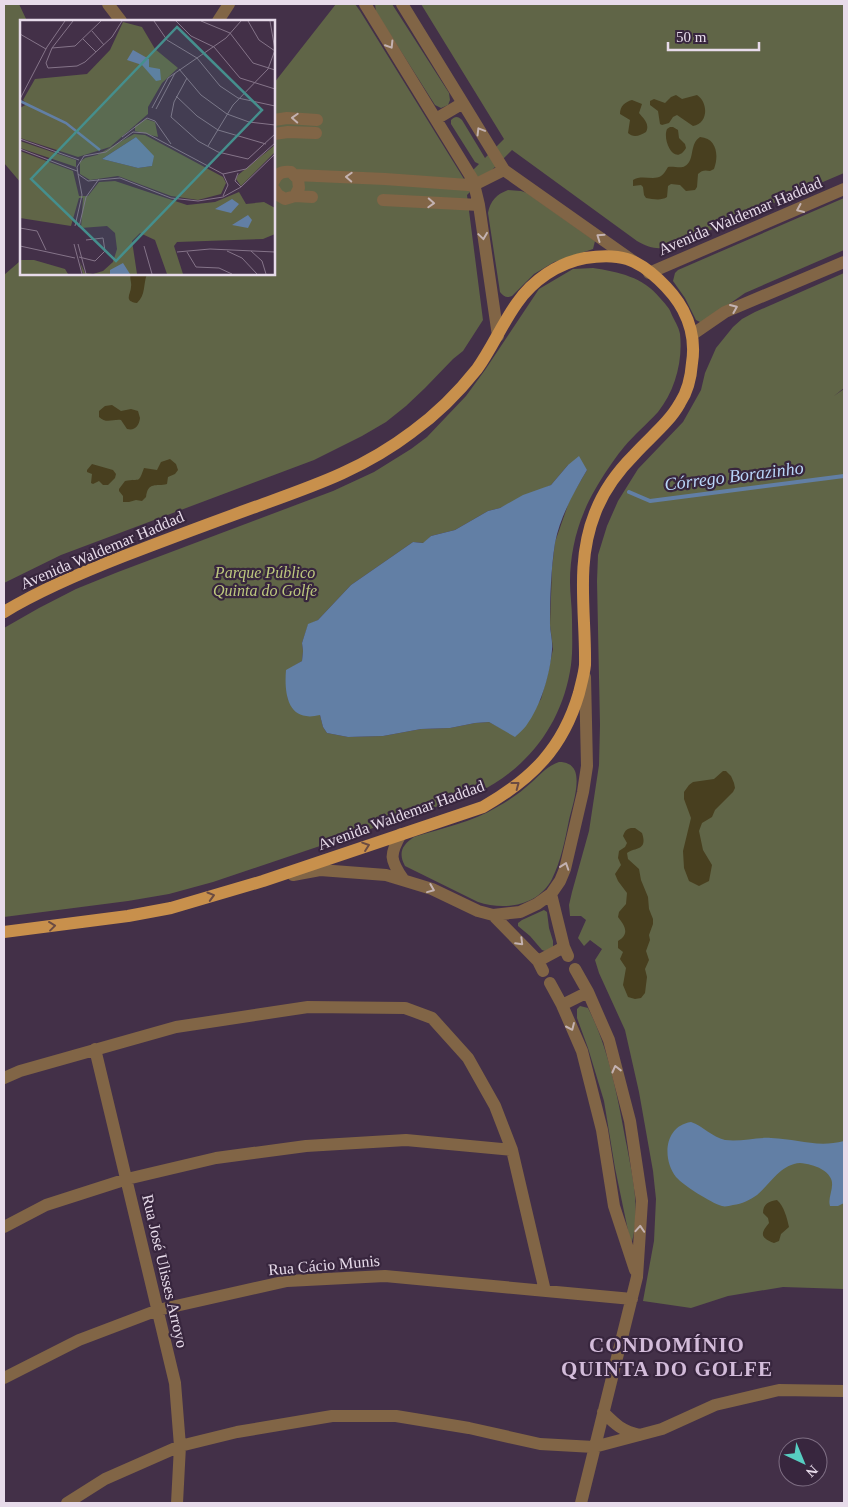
<svg xmlns="http://www.w3.org/2000/svg" width="848" height="1507" viewBox="0 0 848 1507" font-family="Georgia,serif">
<style>
.green{fill:#606547;fill-rule:evenodd}
.sand{fill:#483f1f}
.water{fill:#627fa5}
.lines{fill:none;stroke-linecap:round;stroke-linejoin:round}
.stream{stroke:#627fa5;stroke-width:4}
.minor{stroke:#816546;stroke-width:12}
.major{stroke:#c8904c;stroke-width:12}
.oneway{stroke:#c3b2b1}
.oneway2{stroke:#6a4b43}
.labels{text-anchor:middle;dominant-baseline:central;stroke-width:4.5;stroke-linejoin:round;paint-order:stroke}
.street-label{font-size:16px;fill:#e7dbea;stroke:#38263e}
.park-label{font-size:16px;font-style:italic;fill:#bdc87e;stroke:#38263e}
.water-label{font-size:18px;font-style:italic;fill:#b9d5f9;stroke:#38263e}
.district-label{font-size:21px;font-weight:bold;letter-spacing:1px;fill:#d3bcda;stroke:#38263e}
.inset-river{fill:none;stroke:#627fa5;stroke-width:2.5}
.inset-road{fill:none;stroke:#857489;stroke-width:1}
.view{fill:#458f8d;fill-opacity:0.15;stroke:#458f8d;stroke-width:2.5}
.inset-edge{fill:none;stroke:#e7dbea;stroke-width:2.5}
</style>
<rect width="100%" height="100%" fill="#433048"/>
<path class="green" d="M4,4H19L27,21H21V183L4,163Z
M336,4H355L360,11L464,179L479,164L475,162L451,124V120C455,116 458,116 462,120L485,158L504,139L421,4H844V173L678,244C661,250 653,250 637,241L512,150L467,195L483,320L463,351L453,359L425,388L406,406L386,422L362,436L314,460L61,555L4,583V275L19,262L21,258V274H274V83Z
M375,4H392L449,93L450,100L448,105L441,108L435,105L376,12Z
M508,190L521,191L527,193L595,241L593,249L554,262L534,274L512,296C507,298 504,297 500,292L488,213C490,201 497,194 508,190Z
M844,198V250L745,293L702,323L696,320L685,298L673,281L675,273L678,270Z
M593,268C619,272 643,277 660,298C664,303 669,307 671,313C674,320 679,327 680,334C683,361 675,391 658,412C647,424 634,435 624,447C610,464 592,492 584,512C575,533 570,558 570,582C570,594 572,607 572,619C572,634 573,650 571,665C563,722 529,768 477,793L213,882L169,894L128,901L4,917V628L39,608L76,589L118,572L333,491L374,472L411,449L427,437L466,396L485,370L539,289L573,269ZM568,465L587,470L570,499L555,542L552,568L550,625L553,649L547,677L541,699L516,736L489,722L475,723L450,728L421,729L383,736L348,737L327,733L323,727L320,715L288,700L287,690L294,666L302,661L303,651L302,643L308,625L318,620L351,585L413,542L424,543L431,536L455,530L488,511L500,508L551,485Z
M844,273V388L834,396L844,389V1289L783,1287L728,1296L691,1308L643,1301L654,1241L656,1199L653,1171L639,1092L625,1030L599,973L595,960L602,949L590,940L584,946L578,938L586,920L581,916H570L569,905L572,892L589,831L599,765L600,725L597,581L598,555L607,526L618,501L638,469L683,422L701,390L705,373L716,348L733,327L742,319L755,312Z
M559,762C566,762 572,764 575,771C580,784 572,807 569,820C565,840 561,861 552,879C538,906 504,911 478,902L405,866C398,853 402,845 414,837C442,828 473,822 497,807C510,800 521,792 532,782C541,774 547,766 559,762Z
M544,910L547,912L549,928L553,941V948L545,951L542,950L530,936L518,926V923L522,920Z
M580,1006L588,1008C610,1051 618,1100 627,1147C633,1179 641,1213 631,1245L615,1168L604,1101L588,1048L577,1018V1009Z"/>
<path class="sand" d="M676,95L682,99L697,95C708,102 709,123 693,126L677,115L673,117L669,123L662,125L660,124L658,111L650,105V101L654,99L665,103L671,97Z
M632,100L642,104L639,113C644,119 650,124 646,132C640,136 633,138 628,133L630,120L620,114C620,106 625,102 632,100Z
M670,127H673L678,130L679,138L685,144L686,148C675,167 662,141 667,129Z
M700,137C717,138 719,156 714,169L710,171C705,170 702,170 698,174L697,187L695,190L686,191L680,185L671,184L668,186L667,197C661,201 653,199 646,198L644,195L643,187L641,185L633,186V180C642,174 653,181 661,176C664,174 666,170 668,167C674,166 681,169 685,166C695,161 689,144 700,137Z
M131,274H147C143,284 146,295 137,303C123,301 131,294 131,287C132,282 129,279 131,274Z
M112,405L121,411L131,409L138,411L140,418C139,426 135,431 127,429L121,420C113,419 106,424 99,417V411L105,406Z
M170,459L176,464L178,470L175,474L168,477L167,484C156,487 148,481 146,497L142,501L136,500L129,502H123V496L119,491V489L125,481C141,478 138,484 144,468L157,470L161,462Z
M92,464L113,470L116,474L115,478L108,485H103L99,481L93,484L91,483L92,474L87,472V470Z
M723,771H726L731,776L734,783L735,788L733,792L715,810L712,817L702,823L699,831L703,850L712,865L709,881L699,886L689,881L684,868L683,851L691,818L684,799V792L689,785L693,782L714,779Z
M631,828H635L642,833C648,851 635,847 627,853L628,859L639,869L641,880L648,897L649,909L653,919V924L649,935L650,940L646,951L649,960L645,969L647,977L645,993L641,998L635,999L628,997L623,985L626,968L620,959L623,952L618,948V941C630,934 625,926 618,917L619,912L626,904L627,893L618,881L615,874L621,865L618,858L619,851L625,847L627,843L623,836C625,831 626,829 631,828Z
M777,1200C784,1206 787,1218 789,1227L781,1234L779,1241L774,1243C759,1237 761,1233 769,1223L768,1218L763,1213C763,1204 769,1201 777,1200Z"/>
<path class="water" d="M579,456L587,470C574,492 560,517 555,543C551,569 550,597 550,624C550,632 553,641 552,650C550,674 541,706 526,726C523,730 519,733 515,737L489,722L475,723L450,728L421,729L383,736L348,737L327,733L323,727L320,715C288,723 284,695 286,670L302,661L303,651L302,643L308,624L318,620L351,585L413,542L423,543L431,536L455,530L488,511L500,508L523,495L551,485L568,465Z
M691,1122C703,1126 712,1137 725,1140C741,1142 756,1137 771,1138C798,1139 817,1148 844,1141V1203L838,1206H830C827,1197 836,1186 830,1177C826,1170 818,1167 811,1165C808,1164 803,1163 800,1163C781,1164 770,1184 757,1195C750,1200 742,1204 733,1205C729,1206 725,1207 722,1206C711,1203 683,1185 676,1177C662,1159 664,1126 691,1122Z"/>
<g class="lines">
<path class="stream" d="M629,492L650,501L844,476"/>
<path class="minor" d="M108,4L121,21
M365,4L473,180L479,205L498,336
M402,4L504,170L633,261
M218,21L229,4
M436,119L463,103
M274,120L287,118L317,120
M274,134L288,132L316,133
M295,175L385,179L468,185H474L504,170
M274,181C277,173 283,171 291,172L298,179L299,188L295,196L285,199L278,195L274,189
M295,196L312,197
M383,200L479,205
M649,273L844,189
M693,334L725,312L844,262
M401,834C389,855 390,860 403,879
M293,875L320,870L386,875L432,889L478,911L493,915L520,912L537,904L551,894L560,881L565,869L583,792L587,766L585,677
M551,894L564,947L568,956
M493,915L538,961L543,971
M538,961L564,947
M575,969L588,992L609,1040L630,1121L642,1201L637,1277L581,1503
M550,983L562,1005L582,1051L602,1130L614,1206L635,1270
M562,1005L588,992
M95,1049L175,1383L180,1446L177,1503
M4,1078L20,1071L176,1027L308,1007L405,1008L432,1018L468,1058L495,1106L512,1150L545,1291
M4,1227L46,1205L127,1179L216,1158L306,1146L406,1140L512,1150
M4,1378L79,1340L158,1310L287,1281L385,1276L632,1299
M603,1412C616,1425 622,1431 640,1435
M67,1503L105,1479L180,1446L237,1432L332,1416H396L469,1428L540,1444L594,1447L662,1429L715,1405L779,1390L844,1391"/>
<path class="major" d="M4,612C42,589 83,572 124,556C168,539 211,523 255,507C313,486 362,470 412,432C437,414 458,393 477,369C492,348 502,324 517,303C533,280 558,263 585,258C598,256 614,255 627,259C647,265 673,291 683,310C692,327 695,344 692,363C691,377 688,391 680,403C669,423 649,438 634,455C618,471 603,492 595,513C575,563 586,614 585,665C584,675 581,684 579,693C563,748 532,779 483,807L263,881L171,908L128,916L4,932"/>
</g>
<defs><path id="oneway-chevron" d="M-2-3.5L2.5 0L-2 3.5" fill="none" stroke-width="1.6" stroke-linecap="round" stroke-linejoin="round" transform="scale(1.25)"/></defs>
<g class="oneway">
<use href="#oneway-chevron" transform="translate(390 45) rotate(58)"/>
<use href="#oneway-chevron" transform="translate(295 118) rotate(-177)"/>
<use href="#oneway-chevron" transform="translate(480 131) rotate(-121)"/>
<use href="#oneway-chevron" transform="translate(349 177) rotate(-177)"/>
<use href="#oneway-chevron" transform="translate(431 203) rotate(3)"/>
<use href="#oneway-chevron" transform="translate(800 209) rotate(156)"/>
<use href="#oneway-chevron" transform="translate(483 236) rotate(82)"/>
<use href="#oneway-chevron" transform="translate(600 237) rotate(-145)"/>
<use href="#oneway-chevron" transform="translate(734 308) rotate(-23)"/>
<use href="#oneway-chevron" transform="translate(565 866) rotate(-71)"/>
<use href="#oneway-chevron" transform="translate(431 889) rotate(22)"/>
<use href="#oneway-chevron" transform="translate(520 942) rotate(45)"/>
<use href="#oneway-chevron" transform="translate(571 1027) rotate(66)"/>
<use href="#oneway-chevron" transform="translate(616 1069) rotate(-104)"/>
<use href="#oneway-chevron" transform="translate(640 1229) rotate(-86)"/>
</g>
<g class="oneway2">
<use href="#oneway-chevron" transform="translate(516 785) rotate(-37)"/>
<use href="#oneway-chevron" transform="translate(366 846) rotate(-19)"/>
<use href="#oneway-chevron" transform="translate(211 896) rotate(-16)"/>
<use href="#oneway-chevron" transform="translate(52 926) rotate(-7)"/>
</g>
<g class="labels">
<g class="street-label">
<text transform="translate(740 216) rotate(-23)">Avenida Waldemar Haddad</text>
<text transform="translate(102 550) rotate(-23)">Avenida Waldemar Haddad</text>
<text transform="translate(401 815) rotate(-20)">Avenida Waldemar Haddad</text>
<text transform="translate(324 1265) rotate(-5)">Rua Cácio Munis</text>
<text transform="translate(165 1271) rotate(77)">Rua José Ulisses Arroyo</text>
</g>
<g class="park-label">
<text x="265" y="572">Parque Público<tspan x="265" dy="18">Quinta do Golfe</tspan></text>
</g>
<g class="water-label">
<text transform="translate(734 476) rotate(-7)">Córrego Borazinho</text>
</g>
<g class="district-label">
<text x="667" y="1345">CONDOMÍNIO<tspan x="667" dy="24">QUINTA DO GOLFE</tspan></text>
</g>
</g>
<g transform="translate(20 20)">
<rect width="255" height="255" fill="#433048"/>
<path d="M103,2L122,7L135,29L158,48L142,63L128,87V94L90,127L58,137L0,118V88L7,84L3,80L15,59L67,54L90,30ZM126,99L135,102L138,117L115,111V106ZM114,114L125,115L203,157L206,163L201,174L178,180L151,176L98,156L70,160L60,154V142L65,138L77,135ZM116,117L133,138L132,146L118,148L82,139ZM0,121L56,140V147L0,128ZM255,125V132L221,166L216,159L218,155ZM0,131L53,151L59,176H68L79,162L95,161L167,185L195,182L219,172L226,184L244,182L255,188V214L243,219L157,222L154,226L163,254H147L135,220L120,213L112,221L117,254H63L60,242L65,253L73,254L83,251L93,242L97,229L95,213L87,206L61,208L63,178H59L51,206L0,198ZM0,240H14L45,249L48,254H0Z" fill="#606547" fill-rule="evenodd"/>
<path d="M113,30L129,39V47L140,49L141,60L136,61L122,45L107,40ZM116,117L134,136L132,146L118,148L82,139ZM212,179L219,184L211,193L195,189ZM228,195L232,200L228,208L212,205ZM103,243L110,254H90V250Z" fill="#627fa5"/>
<path class="inset-river" d="M0,81L46,103L80,130"/>
<path class="inset-road" d="M53,1L32,28L26,43L28,48L57,46L65,42L92,17L102,1M134,1L147,20L177,38L200,66L218,78L255,86M156,1L171,16L194,27L220,58L255,69M181,1L210,13L233,43L255,50M228,1L239,20L255,31M72,11L84,25M0,14L26,29M63,19L76,32M32,28L55,26L81,1M159,49L181,75L207,94L229,102L255,105M167,58L154,82L151,97L178,121L198,132L228,139L255,114M156,76L177,96L198,110L246,124M0,79L27,27L45,1M132,88L148,58L206,18L221,1M136,89L155,53M102,117L127,98L135,101L151,124M0,119L59,140M255,123L226,149L203,154L126,113L113,112L86,132L64,136L57,147L58,154L68,161L100,158L151,178L178,181L203,177L221,167L255,134M188,126L213,85L248,49L255,30L250,1M0,129L57,151M218,153L215,161L221,167M203,154L208,165L203,176M55,206L62,175L58,154M59,207L66,177L79,159M0,208L17,211L26,230M54,224L62,254M58,224L66,254M0,226L55,238M124,226L132,254M207,231L222,238L237,254M231,231L242,241L246,254M157,232L190,229L255,232M167,232L176,247L199,248L212,254M59,237L75,241L85,231L83,218L66,220"/>
<path class="view" d="M157,7L242,90L96,241L11,159Z"/>
<rect width="255" height="255" class="inset-edge"/>
</g>
<rect width="848" height="1507" fill="none" stroke="#e7dbea" stroke-width="10"/>
<g transform="translate(803 1462) rotate(136)"><circle r="24" fill="#38263e" stroke="#7e6e83"/>
<path d="M0-4L9 19L0 12L-9 19Z" fill="#57cec2"/>
<text y="-8" font-size="14" font-weight="bold" text-anchor="middle" fill="#e7dbea">N</text>
</g>
<path d="M668 42v8h91v-8" fill="none" stroke="#e7dbea" stroke-width="2.5"/>
<text x="676" y="42" font-size="15" fill="#e7dbea" stroke="#38263e" stroke-width="4" paint-order="stroke">50 m</text>
</svg>
